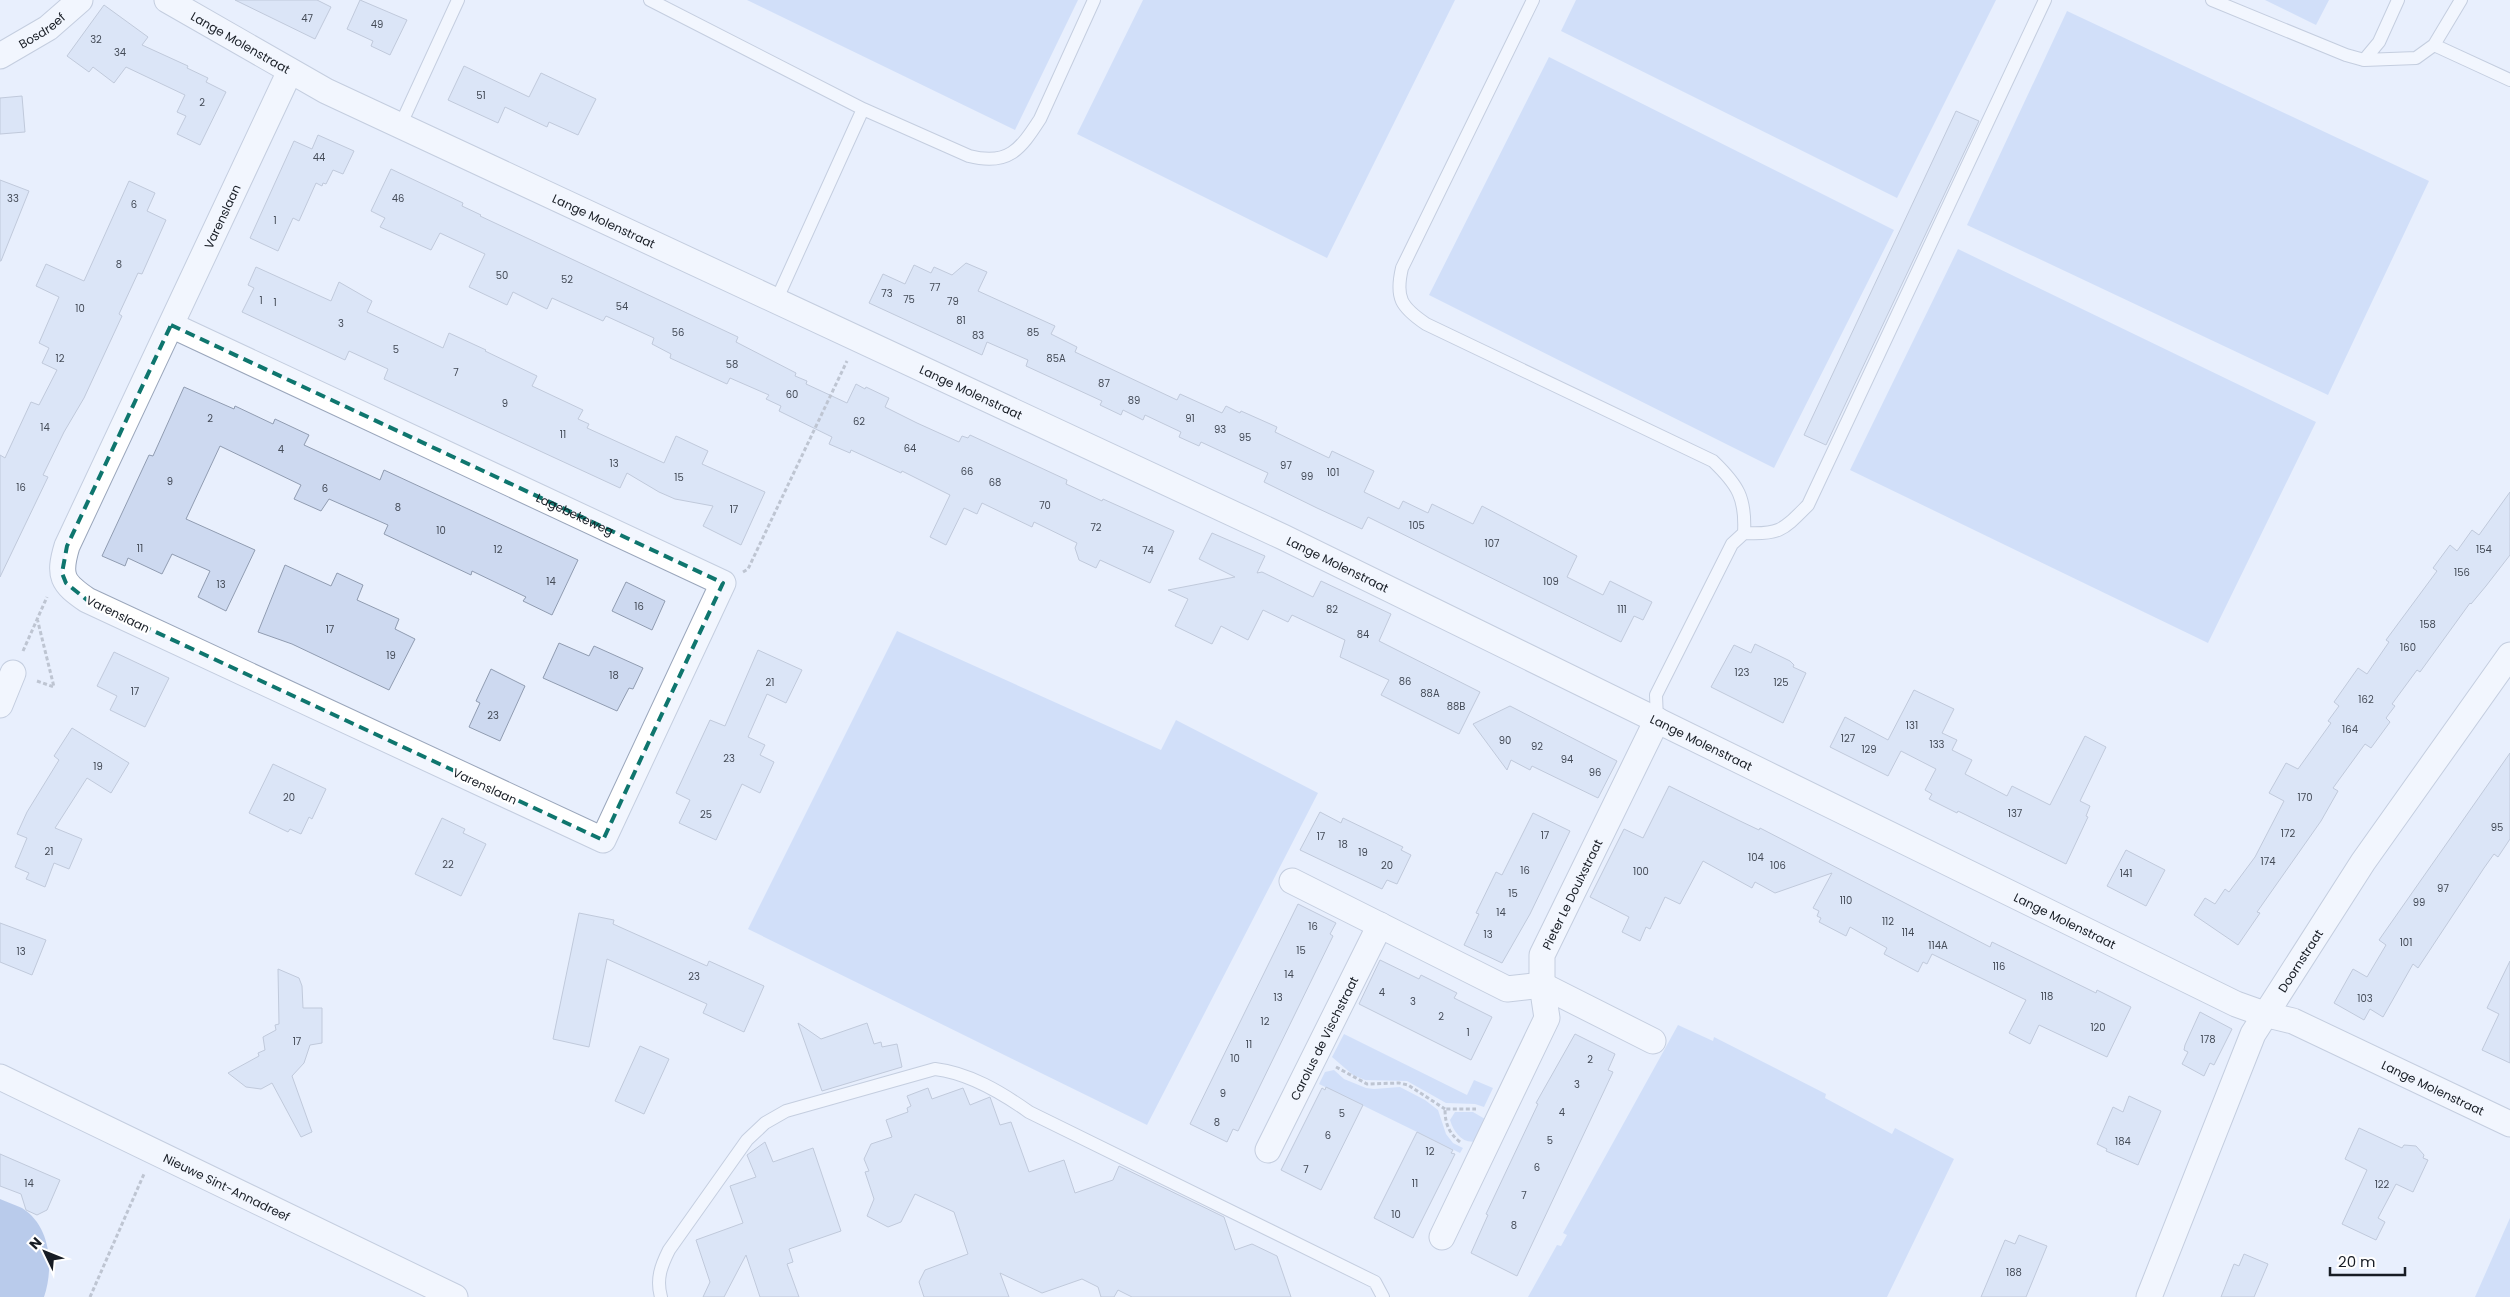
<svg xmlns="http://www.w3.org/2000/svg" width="2510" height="1297" viewBox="0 0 2510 1297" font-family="Poppins,sans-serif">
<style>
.green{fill:#b7cdf4}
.water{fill:#82a0d6}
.building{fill:#cdd9f0;stroke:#909cb1}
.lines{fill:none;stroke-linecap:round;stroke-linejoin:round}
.lane-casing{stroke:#9aa6bb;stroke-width:14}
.street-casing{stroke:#9aa6bb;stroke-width:27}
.path{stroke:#8d939e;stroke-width:3;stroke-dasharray:4 2.5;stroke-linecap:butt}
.lane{stroke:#fff;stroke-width:12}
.street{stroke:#fff;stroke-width:25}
.marked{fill:none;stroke:#0f766e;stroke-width:4;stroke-dasharray:10 6;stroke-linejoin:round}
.labels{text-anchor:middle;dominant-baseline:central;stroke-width:4.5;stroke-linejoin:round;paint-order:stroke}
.number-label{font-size:10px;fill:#444b57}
.street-label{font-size:12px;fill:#171c24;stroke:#fff}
</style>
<rect width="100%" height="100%" fill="#e8effd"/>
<path class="green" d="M747,0H1078L1015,130Z
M1143,0H1455L1327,258L1077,134Z
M1576,0H1996L1897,198L1561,31Z
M2265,0H2329L2316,25Z
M2067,11L2429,181L2328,395L1967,225Z
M1549,57L1894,230L1774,468L1429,295Z
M1958,249L2316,422L2208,643L1850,470Z
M897,631L1161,750L1176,720L1318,793L1147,1125L748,929Z
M1678,1025L1713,1041L1714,1037L1826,1094L1825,1098L1892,1134L1895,1128L1954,1159L1887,1297H1528L1557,1245L1561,1246L1567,1235L1563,1233Z
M1344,1034L1467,1095L1474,1080L1493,1088L1484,1107L1475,1104L1446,1103L1407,1081L1365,1080L1353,1075L1332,1057Z
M1334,1070L1344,1079L1366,1088L1374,1089L1400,1087L1425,1100L1438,1110L1446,1134L1453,1143L1463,1148L1460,1153L1319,1084L1325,1072Z
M1455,1112H1473L1485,1119L1478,1141C1463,1145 1454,1133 1450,1120Z
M2510,1218V1297H2475Z"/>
<path class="water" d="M0,1199C7,1202 15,1205 22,1208C51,1226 54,1268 44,1297H0Z"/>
<path class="building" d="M235,0H317L331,7L315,39Z
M360,0L407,20L390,55L371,46L373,41L347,29Z
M104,5L148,37L142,45L188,66L187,68L208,78L206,82L226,92L200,145L177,134L186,116L177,112L185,95L126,67L114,83L93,67L89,72L67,56Z
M464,66L529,97L541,73L596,99L578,135L549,122L547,127L505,107L498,123L448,100Z
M22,96L25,132L0,134V98Z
M1956,111L1979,121L1826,445L1804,435Z
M318,135L354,151L343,174L333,170L326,184L323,183L322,186L316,183L299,221L293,218L278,251L250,238L294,141L312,149Z
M391,169L463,203L462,206L481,215L480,216L738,337L736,342L796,373L795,376L807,381L806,384L847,403L856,384L865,389L866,387L889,398L885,407L917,423L959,442L962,436L968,438L970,435L1067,480L1066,484L1102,501L1103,499L1174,531L1150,583L1100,560L1096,568L1079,560L1075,548L1077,543L1034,522L1032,527L982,503L977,514L964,508L946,545L930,537L950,495L902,471L901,473L851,450L850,453L829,444L832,437L779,411L781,406L766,399L769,395L730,378L727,384L670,358L671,354L652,344L654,338L606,316L603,321L552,298L547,309L513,292L507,305L469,287L485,254L440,233L431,250L380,227L385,218L371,211Z
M0,180L29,191L1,261H0Z
M129,181L155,193L147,211L166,220L142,274L138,273L119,314L122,316L84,398L64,432L43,475L48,477L0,577V455L5,458L31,402L39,405L57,370L42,363L49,348L39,343L59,297L36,286L46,264L84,281Z
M966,263L987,272L978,291L1055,326L1051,334L1077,347L1075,352L1177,400L1180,394L1222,413L1226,406L1240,413L1241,411L1277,427L1275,432L1329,458L1332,451L1374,471L1364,492L1399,509L1403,501L1428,513L1432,504L1473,524L1482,506L1577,556L1567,577L1603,595L1610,581L1652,602L1643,620L1634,616L1621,642L1368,517L1362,529L1317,508L1264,482L1268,473L1201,442L1199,446L1179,437L1181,432L1145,415L1143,420L1123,410L1121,415L1100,405L1102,401L1026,366L1028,360L987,342L982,355L869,303L883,274L905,284L914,265L931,273L934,267L952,275Z
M256,267L331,301L339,282L372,301L367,312L443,348L449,333L486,350L485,351L537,376L532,386L583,410L578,419L589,424L587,428L664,463L676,436L708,451L702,464L765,492L741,545L703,526L713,506L675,499L659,492L627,473L620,488L384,379L388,369L349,351L345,360L242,312L254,288L248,285Z
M184,387L234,409L235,406L273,424L275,419L309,435L304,445L380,480L384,470L578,560L552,615L523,601L526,597L472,571L471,575L384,534L388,525L329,499L321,511L294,499L301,485L220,446L186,519L255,550L226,611L198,597L210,571L172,554L162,574L128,558L125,566L102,556L149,455L153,456Z
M2510,492V555L2486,586L2471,604L2470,603L2420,672L2417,670L2392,704L2395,706L2386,718L2390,722L2371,748L2365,744L2333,788L2338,791L2321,821L2257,912L2260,913L2238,945L2194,915L2205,898L2215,904L2225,889L2229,892L2255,857L2284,801L2269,793L2286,763L2298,769L2331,723L2328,721L2339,706L2334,702L2358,668L2367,674L2389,642L2386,640L2437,571L2433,568L2450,545L2457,551L2472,530L2479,535Z
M1212,533L1265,556L1257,573L1262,572L1313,597L1321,581L1391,614L1379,641L1480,692L1459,734L1381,695L1389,680L1340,657L1345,640L1292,615L1288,622L1263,610L1248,640L1221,626L1212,644L1175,626L1188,599L1168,590L1235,577L1199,559Z
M285,565L331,586L337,573L363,585L357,600L399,619L395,629L415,639L389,690L292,644L258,632Z
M626,582L665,601L652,630L612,611Z
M559,643L589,656L594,646L643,668L633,689L629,688L617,711L543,678Z
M1755,644L1790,661L1794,665L1793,667L1806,673L1783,723L1711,687L1734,645L1751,653Z
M758,650L802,670L786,703L767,694L748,737L765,745L760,755L774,762L760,793L742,784L716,840L679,823L690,800L676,793L710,720L725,726Z
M114,652L169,678L145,727L110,710L117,696L97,686Z
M491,669L525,686L500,741L469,727L480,703L476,701Z
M1914,690L1954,709L1942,733L1957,740L1952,750L1972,760L1965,774L2007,796L2012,786L2050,805L2085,736L2106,747L2080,801L2090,806L2086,816L2088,817L2066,864L1958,811L1957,813L1929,799L1932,794L1925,790L1936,769L1901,751L1888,776L1830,747L1845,717L1888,740Z
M1510,706L1617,761L1598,798L1532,766L1530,770L1511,760L1507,770L1473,724Z
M72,728L129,763L111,793L87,778L55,828L82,839L69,869L54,863L45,887L26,879L29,873L15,867L27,838L17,834L27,812L59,760L54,756Z
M2510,753V839L2498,857L2494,854L2484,868L2418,968L2413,964L2383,1017L2370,1009L2364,1020L2334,1003L2353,969L2367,977L2386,945L2379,940Z
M273,764L326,789L312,819L309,817L301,834L290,829L288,832L249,813Z
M1669,786L1740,821L1759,830L1760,828L1990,947L1992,942L2096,993L2097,990L2131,1007L2107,1057L2039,1025L2030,1044L2009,1033L2026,1000L1932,954L1927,964L1923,962L1918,972L1884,954L1887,948L1850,927L1846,936L1819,922L1821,918L1817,916L1819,911L1813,908L1832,873L1775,893L1755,882L1752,888L1703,861L1680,904L1665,897L1650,929L1646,927L1640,941L1622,932L1629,917L1590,897L1624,829L1643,838Z
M1320,812L1341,823L1343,818L1403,847L1401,850L1411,855L1397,884L1387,880L1382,889L1300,850Z
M1533,813L1570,831L1530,914L1502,963L1464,945L1479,914L1476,913L1496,872L1502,875Z
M442,818L465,829L463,833L486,844L461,896L415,874Z
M2126,850L2165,870L2146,906L2107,886Z
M1298,904L1336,923L1330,934L1333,936L1238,1131L1233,1129L1227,1142L1190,1124Z
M579,913L614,920L613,924L707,966L709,961L764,986L744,1032L703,1013L707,1004L607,959L589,1047L553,1039Z
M0,923L46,940L32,975L0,962Z
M1380,960L1419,979L1421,975L1457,993L1454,998L1492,1017L1471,1060L1359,1004Z
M2510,961V1063L2482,1050L2499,1014L2487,1008Z
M278,969L299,978L302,986L303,1008H322V1043L310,1045L304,1063L292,1076L312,1132L301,1137L272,1083L261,1089L246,1087L228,1073L259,1056L258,1053L265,1050L263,1037L276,1030L275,1025L279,1024Z
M2200,1012L2232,1029L2214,1065L2210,1063L2204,1076L2182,1064L2188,1052L2184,1050L2185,1045Z
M798,1023L821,1039L867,1023L874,1044L881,1042L882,1047L897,1044L902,1067L822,1091Z
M1575,1034L1615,1054L1608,1070L1613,1072L1517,1276L1471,1253L1488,1215L1486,1214L1538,1104L1536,1103Z
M640,1046L669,1059L644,1114L615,1101Z
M1326,1087L1363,1105L1321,1190L1281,1170L1322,1088L1325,1090Z
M928,1088L932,1099L963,1088L970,1105L990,1097L1000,1125L1011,1122L1029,1172L1064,1160L1075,1193L1113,1180L1119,1166L1224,1217L1235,1250L1252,1244L1277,1256L1291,1297H1132L1118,1290L1114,1297H1101L1098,1287L1082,1279L1042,1293L1000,1273L1009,1297H924L919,1282L925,1270L968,1254L954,1212L915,1194L901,1222L888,1227L867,1216L874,1199L865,1172L869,1171L864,1159L871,1144L892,1137L886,1120L908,1112L907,1108L911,1106L907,1096Z
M2129,1096L2161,1111L2138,1165L2106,1151L2107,1149L2097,1144L2113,1107L2123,1112Z
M2359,1128L2402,1148L2404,1145L2416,1146L2424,1155L2423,1158L2428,1160L2413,1192L2396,1184L2378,1218L2385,1222L2376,1240L2342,1224L2367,1170L2345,1159Z
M1417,1132L1453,1150L1451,1153L1455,1154L1413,1238L1374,1218Z
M765,1142L773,1162L813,1148L841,1231L789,1249L793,1262L787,1264L799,1297H760L746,1255L724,1297H703L710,1282L696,1240L743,1223L730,1186L756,1177L747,1155Z
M0,1154L60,1180L47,1210L37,1215L26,1210L21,1194L0,1186Z
M2019,1235L2047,1246L2026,1297H1981L2005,1240L2015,1244Z
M2244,1254L2268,1264L2254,1297H2221L2234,1264L2239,1266Z"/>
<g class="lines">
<g class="lane-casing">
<path id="lane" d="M650,0L863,109L969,156C1008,166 1020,150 1040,119L1094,0
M1533,0L1402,268C1395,298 1401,307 1426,324L1713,461C1738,485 1746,498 1744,533
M2212,0L2346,55L2364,60L2379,42L2398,0
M2434,45L2510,80
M2364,60L2416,58L2434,45L2461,0
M400,126L458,0
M776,301L863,109
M1657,720L1656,695L1732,544L1744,533C1780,535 1783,530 1808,505L2045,0
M661,1297C656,1279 661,1266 669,1250L747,1140L765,1123L786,1111L935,1069C969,1073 1001,1092 1029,1112L1375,1282L1383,1297"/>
</g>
<g class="street-casing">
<g id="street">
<path id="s1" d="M167,0L326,91L1283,537L2236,1004L2264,1014L2293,1021L2510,1124"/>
<path id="s2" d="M0,56L48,28L80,0"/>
<path id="s3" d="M171,325L723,583L603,840L87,600C62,583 58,576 67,546L290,71"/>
<path d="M0,705L13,673"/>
<path d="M1292,881L1507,989L1542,985L1653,1041"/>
<path id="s4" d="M0,1077L455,1297"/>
<path id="s5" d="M1268,1150L1380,925"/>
<path id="s6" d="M1442,1237L1547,1018L1542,985V955L1657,720"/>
<path id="s7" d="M2149,1297L2253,1034L2363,862L2510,655"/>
</g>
</g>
<path class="path" d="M743,572L748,569L847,361
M23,651L47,597
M37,681L54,687L37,618
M1336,1067L1367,1084L1399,1083L1408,1085L1445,1109
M1460,1142C1449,1133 1445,1124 1445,1109H1476
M90,1297L144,1174"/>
<use href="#lane" class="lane"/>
<use href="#street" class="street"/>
</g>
<path d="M0 0H2510V1297H0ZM171,325L723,583L603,840L87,600L66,583L62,573L67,546Z" fill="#e8effd" fill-opacity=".55" fill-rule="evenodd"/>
<path class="marked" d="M171,325L723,583L603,840L87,600L66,583L62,573L67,546Z"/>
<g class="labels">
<g class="number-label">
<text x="307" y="18">47</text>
<text x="377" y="24">49</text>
<text x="96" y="39">32</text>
<text x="120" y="52">34</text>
<text x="481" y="95">51</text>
<text x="202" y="102">2</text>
<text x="319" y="157">44</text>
<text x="13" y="198">33</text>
<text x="398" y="198">46</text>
<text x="134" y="204">6</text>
<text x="275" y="220">1</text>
<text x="119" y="264">8</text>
<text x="502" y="275">50</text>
<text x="567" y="279">52</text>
<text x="935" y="287">77</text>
<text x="887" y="293">73</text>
<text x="909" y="299">75</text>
<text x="261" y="300">1</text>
<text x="953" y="301">79</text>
<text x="275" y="302">1</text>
<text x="622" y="306">54</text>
<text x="80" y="308">10</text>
<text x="961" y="320">81</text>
<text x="341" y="323">3</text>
<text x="678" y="332">56</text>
<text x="1033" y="332">85</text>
<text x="978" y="335">83</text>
<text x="396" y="349">5</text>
<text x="60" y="358">12</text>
<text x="1056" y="358">85A</text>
<text x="732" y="364">58</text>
<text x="456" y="372">7</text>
<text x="1104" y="383">87</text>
<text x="792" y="394">60</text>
<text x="1134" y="400">89</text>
<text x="505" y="403">9</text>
<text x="210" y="418">2</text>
<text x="1190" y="418">91</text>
<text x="859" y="421">62</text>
<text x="45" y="427">14</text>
<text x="1220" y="429">93</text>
<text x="563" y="434">11</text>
<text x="1245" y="437">95</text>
<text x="910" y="448">64</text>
<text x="281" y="449">4</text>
<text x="614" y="463">13</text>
<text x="1286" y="465">97</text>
<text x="967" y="471">66</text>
<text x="1333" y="472">101</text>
<text x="1307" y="476">99</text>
<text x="679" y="477">15</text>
<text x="170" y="481">9</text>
<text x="995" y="482">68</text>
<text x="21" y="487">16</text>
<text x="325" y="488">6</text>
<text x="1045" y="505">70</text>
<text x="398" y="507">8</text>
<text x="734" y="509">17</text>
<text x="1417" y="525">105</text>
<text x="1096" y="527">72</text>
<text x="441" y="530">10</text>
<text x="1492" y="543">107</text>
<text x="140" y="548">11</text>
<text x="498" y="549">12</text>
<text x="2484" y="549">154</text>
<text x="1148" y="550">74</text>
<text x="2462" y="572">156</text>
<text x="551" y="581">14</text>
<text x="1551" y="581">109</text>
<text x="221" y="584">13</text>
<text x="639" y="606">16</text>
<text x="1332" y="609">82</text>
<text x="1622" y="609">111</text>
<text x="2428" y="624">158</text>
<text x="330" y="629">17</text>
<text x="1363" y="634">84</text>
<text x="2408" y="647">160</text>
<text x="391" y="655">19</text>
<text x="1742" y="672">123</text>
<text x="614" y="675">18</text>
<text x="1405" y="681">86</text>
<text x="770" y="682">21</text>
<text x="1781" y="682">125</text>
<text x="135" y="691">17</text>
<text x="1430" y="693">88A</text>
<text x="2366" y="699">162</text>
<text x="1456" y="706">88B</text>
<text x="493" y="715">23</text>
<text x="1912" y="725">131</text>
<text x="2350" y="729">164</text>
<text x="1848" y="738">127</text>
<text x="1505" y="740">90</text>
<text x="1937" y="744">133</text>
<text x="1537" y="746">92</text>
<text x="1869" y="749">129</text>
<text x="729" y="758">23</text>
<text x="1567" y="759">94</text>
<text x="98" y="766">19</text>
<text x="1595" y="772">96</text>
<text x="289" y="797">20</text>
<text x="2305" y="797">170</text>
<text x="2015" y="813">137</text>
<text x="706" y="814">25</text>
<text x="2497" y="827">95</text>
<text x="2288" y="833">172</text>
<text x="1545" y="835">17</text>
<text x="1321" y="836">17</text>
<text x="1343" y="844">18</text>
<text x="49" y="851">21</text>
<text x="1363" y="852">19</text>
<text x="1756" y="857">104</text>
<text x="2268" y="861">174</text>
<text x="448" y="864">22</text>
<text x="1387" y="865">20</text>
<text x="1778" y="865">106</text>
<text x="1525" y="870">16</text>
<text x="1641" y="871">100</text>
<text x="2126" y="873">141</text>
<text x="2443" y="888">97</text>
<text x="1513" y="893">15</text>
<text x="1846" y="900">110</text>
<text x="2419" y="902">99</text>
<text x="1501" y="912">14</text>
<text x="1888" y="921">112</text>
<text x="1313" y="926">16</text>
<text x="1908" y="932">114</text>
<text x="1488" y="934">13</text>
<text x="2406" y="942">101</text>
<text x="1938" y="945">114A</text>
<text x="1301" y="950">15</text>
<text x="21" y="951">13</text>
<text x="1999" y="966">116</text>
<text x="1289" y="974">14</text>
<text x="694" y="976">23</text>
<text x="1382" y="992">4</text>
<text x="2047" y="996">118</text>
<text x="1278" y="997">13</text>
<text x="2365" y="998">103</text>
<text x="1413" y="1001">3</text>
<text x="1441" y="1016">2</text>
<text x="1265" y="1021">12</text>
<text x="2098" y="1027">120</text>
<text x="1468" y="1032">1</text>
<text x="2208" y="1039">178</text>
<text x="297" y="1041">17</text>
<text x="1249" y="1044">11</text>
<text x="1235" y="1058">10</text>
<text x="1590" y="1059">2</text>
<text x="1577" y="1084">3</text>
<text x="1223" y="1093">9</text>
<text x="1562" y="1112">4</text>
<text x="1342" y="1113">5</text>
<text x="1217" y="1122">8</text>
<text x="1328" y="1135">6</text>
<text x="1550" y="1140">5</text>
<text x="2123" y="1141">184</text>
<text x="1430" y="1151">12</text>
<text x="1537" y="1167">6</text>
<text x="1306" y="1169">7</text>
<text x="29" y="1183">14</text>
<text x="1415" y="1183">11</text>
<text x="2382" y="1184">122</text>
<text x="1524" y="1195">7</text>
<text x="1396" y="1214">10</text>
<text x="1514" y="1225">8</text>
<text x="2014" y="1272">188</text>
</g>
<g class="street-label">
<text stroke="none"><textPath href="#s2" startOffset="49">Bosdreef</textPath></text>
<text stroke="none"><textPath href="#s1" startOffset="85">Lange Molenstraat</textPath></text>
<text stroke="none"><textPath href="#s3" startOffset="1891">Varenslaan</textPath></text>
<text stroke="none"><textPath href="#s1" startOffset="490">Lange Molenstraat</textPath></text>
<text stroke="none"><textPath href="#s1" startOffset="895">Lange Molenstraat</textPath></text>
<text stroke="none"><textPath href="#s3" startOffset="446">Lagebekeweg</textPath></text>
<text stroke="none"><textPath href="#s1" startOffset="1300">Lange Molenstraat</textPath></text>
<text transform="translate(118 614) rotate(26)">Varenslaan</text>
<text stroke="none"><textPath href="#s1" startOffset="1705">Lange Molenstraat</textPath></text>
<text transform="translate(485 786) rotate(25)">Varenslaan</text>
<text stroke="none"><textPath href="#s6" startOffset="374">Pieter Le Doulxstraat</textPath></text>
<text stroke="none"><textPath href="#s1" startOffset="2110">Lange Molenstraat</textPath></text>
<text stroke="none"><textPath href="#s7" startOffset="370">Doornstraat</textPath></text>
<text stroke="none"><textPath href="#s5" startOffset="125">Carolus de Vischstraat</textPath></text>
<text stroke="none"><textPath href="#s1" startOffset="2515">Lange Molenstraat</textPath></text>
<text stroke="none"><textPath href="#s4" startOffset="252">Nieuwe Sint-Annadreef</textPath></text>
</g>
</g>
<g transform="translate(45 1252) rotate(313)" stroke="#ffffff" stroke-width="4" paint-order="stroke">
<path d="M0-4L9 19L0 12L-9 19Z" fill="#171c24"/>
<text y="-8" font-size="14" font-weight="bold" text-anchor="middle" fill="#171c24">N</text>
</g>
<path d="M2330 1267v8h75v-8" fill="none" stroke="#171c24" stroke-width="2.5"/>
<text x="2338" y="1267" font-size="15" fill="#171c24" stroke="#ffffff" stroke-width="4" paint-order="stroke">20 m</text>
</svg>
